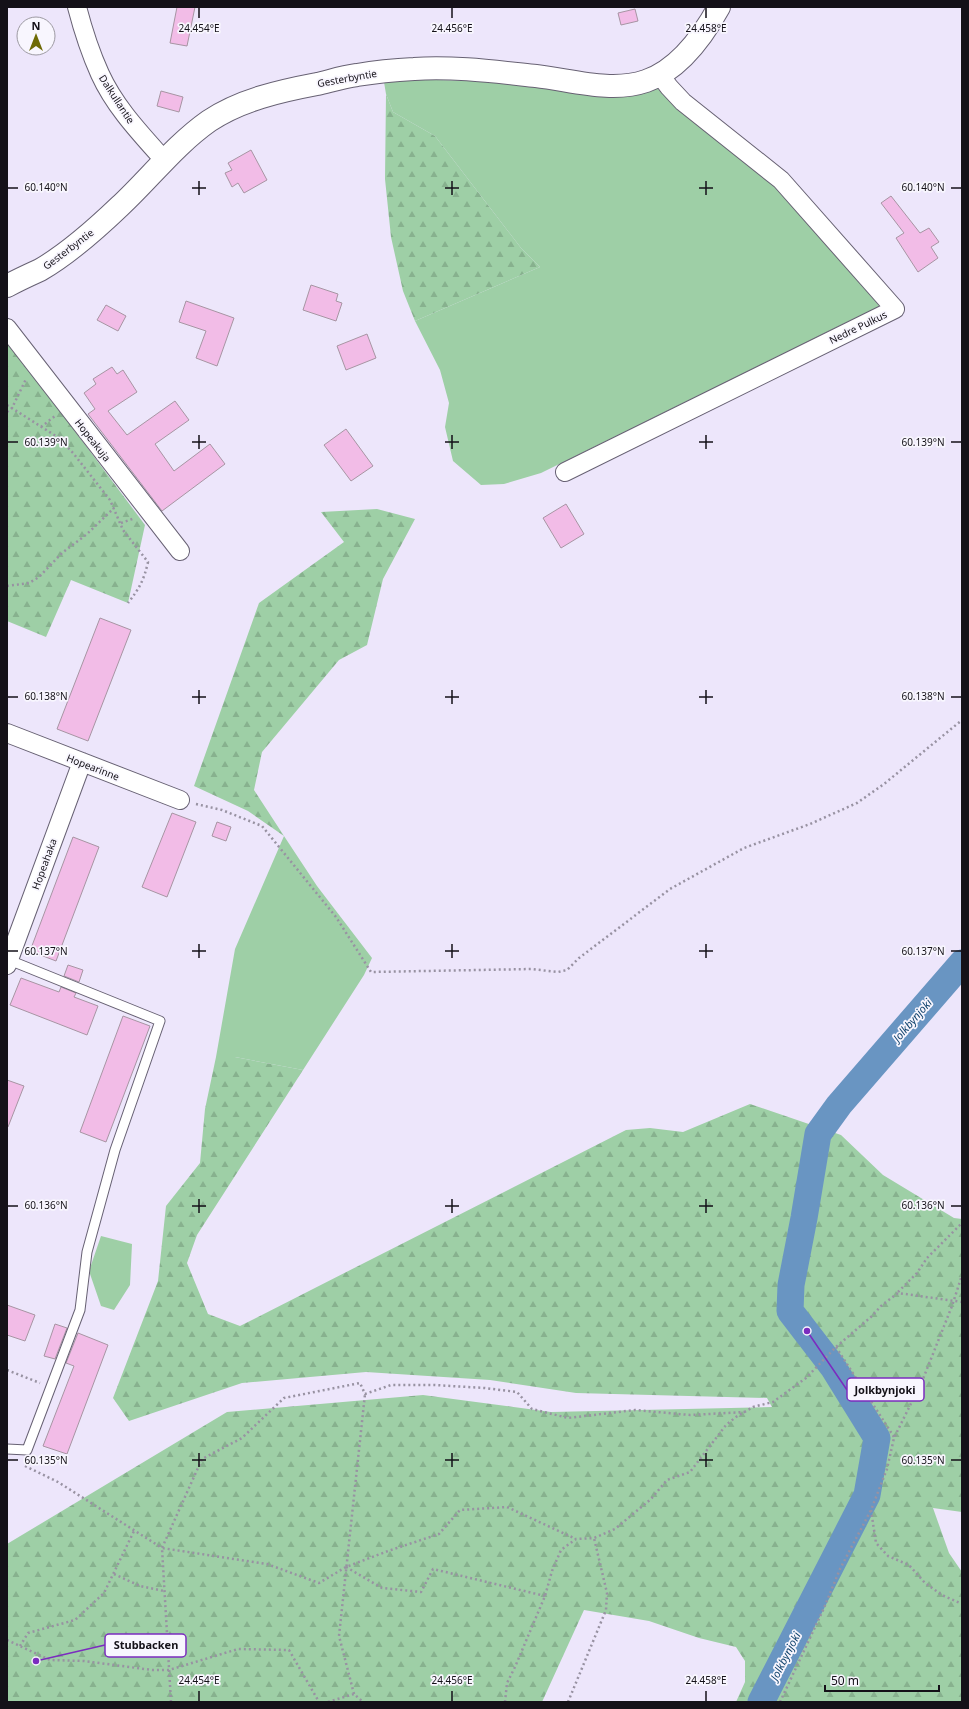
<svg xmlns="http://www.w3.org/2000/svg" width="969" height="1709" viewBox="0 0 969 1709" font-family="'Noto Sans',sans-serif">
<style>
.green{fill:#9ecfa6}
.forest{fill:url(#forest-firs)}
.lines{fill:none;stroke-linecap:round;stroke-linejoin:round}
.river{stroke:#6995c2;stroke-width:27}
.building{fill:#f2bce7;stroke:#a795a3}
.lane-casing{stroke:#676173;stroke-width:11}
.street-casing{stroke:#676173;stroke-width:20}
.secondary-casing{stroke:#676173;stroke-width:24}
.path{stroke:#9892a2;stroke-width:2.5;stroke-dasharray:2 3;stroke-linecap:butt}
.lane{stroke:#fff;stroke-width:9}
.street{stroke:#fff;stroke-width:18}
.secondary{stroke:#fff;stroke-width:22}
.ticks{fill:none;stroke:#141118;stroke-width:1.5}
.labels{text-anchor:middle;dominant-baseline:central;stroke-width:3.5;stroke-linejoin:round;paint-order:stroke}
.street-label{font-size:10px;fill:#141118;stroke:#f8f6fe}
.water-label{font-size:11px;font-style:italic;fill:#0f426c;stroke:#f8f6fe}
.ticks-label{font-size:10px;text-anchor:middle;fill:#141118;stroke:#f8f6fe;stroke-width:3.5;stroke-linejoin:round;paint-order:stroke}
.leader{fill:none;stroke:#7b2cbf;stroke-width:1.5}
.callout-dot{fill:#7b2cbf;stroke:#f8f6fe;stroke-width:1.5}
.callout{fill:#f8f6fe;stroke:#7b2cbf;stroke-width:1.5}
.callout-label{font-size:11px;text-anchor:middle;font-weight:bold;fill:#141118}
</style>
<defs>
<pattern id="forest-firs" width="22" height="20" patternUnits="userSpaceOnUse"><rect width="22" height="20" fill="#9ecfa6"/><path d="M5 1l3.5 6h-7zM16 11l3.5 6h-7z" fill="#87b18e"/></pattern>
</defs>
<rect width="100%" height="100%" fill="#ede6fb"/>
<path class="green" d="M393,79L481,81L593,94L658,89L766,178L835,250L882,305L541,473L504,484L481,485L453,461L445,427L449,403L440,370L415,321L540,267L521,248L435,136L393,112L386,94L384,82Z
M284,836L317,886L372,958L364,975L303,1070L235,1057H216L235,949Z
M101,1236L132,1244L130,1285L114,1310L101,1306L89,1271Z"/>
<path class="forest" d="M386,94L393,112L435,136L521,248L540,267L415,321L403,291L391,237L385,179Z
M7,340L145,525L128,603L71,580L46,637L7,621Z
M377,509L415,519L383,579L367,645L339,660L262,752L254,790L284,836L248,811L194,786L259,603L344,542L321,512Z
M216,1057H235L303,1070L197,1235L187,1263L208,1314L240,1326L626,1130L650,1128L683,1132L750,1104L841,1135L883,1175L954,1218L962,1219V1512L933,1508L949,1553L962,1572V1702H736L745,1682V1661L736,1647L699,1638L649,1621L584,1610L542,1702H7V1544L227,1412L423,1395L551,1412L772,1407L767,1398L576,1393L490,1380L366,1372L242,1383L129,1421L113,1398L158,1281L166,1206L200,1163L205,1109Z"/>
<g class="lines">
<path class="river" d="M761,1702L867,1495L877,1438L833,1367L790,1311L791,1285L804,1218L818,1134L839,1105L962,963"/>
</g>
<path class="building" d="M177,7H195L187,46L170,43Z
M635,9L638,21L621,25L618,13Z
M161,91L183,97L179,112L157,106Z
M251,150L267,180L244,193L238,183L232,187L225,173L232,170L228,163Z
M891,196L920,233L929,228L939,242L931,247L938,258L918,272L896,238L904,233L881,203Z
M311,285L338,294L336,301L342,303L336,321L303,310Z
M186,301L234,318L217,366L196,358L206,331L179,322Z
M106,305L126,316L118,331L97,320Z
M367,334L376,358L346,370L337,346Z
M112,367L117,374L123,370L137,392L108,411L127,435L175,401L189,420L155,444L174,471L210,444L225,464L162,511L88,414L95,409L84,393L96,384L93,379Z
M346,429L373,466L351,481L324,445Z
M566,504L584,534L561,548L543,518Z
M100,618L131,630L88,741L57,729Z
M172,813L196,822L167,897L142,887Z
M217,822L231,827L226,841L212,836Z
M73,837L99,847L56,961L30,951Z
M68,965L83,970L79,982L64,976Z
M21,978L59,992L61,987L76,993L74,997L98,1006L87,1035L10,1005Z
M123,1016L150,1026L106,1142L80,1132Z
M7,1080L24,1086L8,1127H7Z
M7,1305L35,1315L25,1341L7,1335Z
M55,1324L67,1328L55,1359L44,1356Z
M78,1333L108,1345L67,1454L43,1446L74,1366L66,1363Z"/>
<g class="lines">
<g class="lane-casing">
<path id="lane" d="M7,1449L27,1450L80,1310L87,1252L115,1150L160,1021L9,960"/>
</g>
<g class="street-casing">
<path id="street" d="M77,7C83,30 90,52 100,74C115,107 140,133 164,160
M7,328L180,551
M565,472L895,309L781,180L683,102L669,87L660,75
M7,733L180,800
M7,965L82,762"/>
</g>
<g class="secondary-casing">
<path id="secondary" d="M7,286C18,280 29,275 40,270C68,254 97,228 120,206C150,178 175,145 209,121C240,100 280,91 317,84C330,81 343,77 357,75C375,72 395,70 414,69C452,66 498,72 536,76C572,80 611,93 646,81C678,70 703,36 719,7"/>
</g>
<path class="path" d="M7,405L59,438L73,453L110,500L123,530L148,562C144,580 139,589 128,603
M7,412L12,408L26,379
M41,427L55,416
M121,523L135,518
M7,586L29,583L39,577L62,553L87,534L114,508
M196,804L222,810L262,826L336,917L371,972L531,969L558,972L567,970L579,958L670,889L744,848L810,824L857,803L884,784L962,720
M898,1292L917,1273L927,1258L962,1223
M836,1347L894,1437
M7,1370L40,1383
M25,1466L58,1482L162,1548L202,1459L242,1438L284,1398L360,1383L365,1394L391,1385H434L485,1388L517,1392L532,1409L568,1418L635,1410L690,1415L745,1412
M871,1510L876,1543L888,1556L909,1565L925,1583L942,1595L962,1604
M346,1567L382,1588L421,1592L433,1569L545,1596
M114,1574L140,1586L164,1591
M7,1640L50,1660L84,1661L152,1670H169L238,1649L289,1650L319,1702
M20,1646L28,1633L75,1620L104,1593L134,1531
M354,1694L339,1636L365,1394
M171,1702L162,1548L267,1564L319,1583L346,1567L388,1551L439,1534L460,1510L507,1507L576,1539
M328,1702L354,1694L363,1702
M505,1702L507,1683L515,1667L545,1596L552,1571L561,1550L576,1539L594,1538L615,1529L651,1499L667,1480L690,1472L726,1425L736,1417L753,1407L773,1402L806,1378L836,1347L872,1316L881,1306L898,1293L962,1302
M568,1702L606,1610L607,1593L594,1538
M780,1702L824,1608L840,1569L871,1510L887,1469L894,1438L923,1379L952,1306L962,1275"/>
<use href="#lane" class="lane"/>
<use href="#street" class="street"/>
<use href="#secondary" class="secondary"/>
</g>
<path class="ticks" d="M199,8V18M452,8V18M706,8V18M199,181V195M452,181V195M706,181V195M8,188H18M192,188H206M445,188H459M699,188H713M951,188H961M199,435V449M452,435V449M706,435V449M8,442H18M192,442H206M445,442H459M699,442H713M951,442H961M199,690V704M452,690V704M706,690V704M8,697H18M192,697H206M445,697H459M699,697H713M951,697H961M199,944V958M452,944V958M706,944V958M8,951H18M192,951H206M445,951H459M699,951H713M951,951H961M199,1199V1213M452,1199V1213M706,1199V1213M8,1206H18M192,1206H206M445,1206H459M699,1206H713M951,1206H961M199,1453V1467M452,1453V1467M706,1453V1467M8,1460H18M192,1460H206M445,1460H459M699,1460H713M951,1460H961M199,1691V1701M452,1691V1701M706,1691V1701"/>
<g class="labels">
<g class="street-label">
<text transform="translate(347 78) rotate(-10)">Gesterbyntie</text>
<text transform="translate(117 99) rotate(57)">Dalkullantie</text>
<text transform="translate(68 249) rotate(-37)">Gesterbyntie</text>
<text transform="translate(858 327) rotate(-26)">Nedre Pulkus</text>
<text transform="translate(93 440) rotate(52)">Hopeakuja</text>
<text transform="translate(93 767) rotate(21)">Hopearinne</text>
<text transform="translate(44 864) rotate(-70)">Hopeahaka</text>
</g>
<g class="water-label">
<text transform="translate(912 1020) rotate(-49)">Jolkbynjoki</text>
<text transform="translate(785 1656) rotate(-63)">Jolkbynjoki</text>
</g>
</g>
<g class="ticks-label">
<text x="199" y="32">24.454°E</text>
<text x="452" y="32">24.456°E</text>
<text x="706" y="32">24.458°E</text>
<text x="46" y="191">60.140°N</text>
<text x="923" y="191">60.140°N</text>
<text x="46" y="446">60.139°N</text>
<text x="923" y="446">60.139°N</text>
<text x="46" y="700">60.138°N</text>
<text x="923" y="700">60.138°N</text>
<text x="46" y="955">60.137°N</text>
<text x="923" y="955">60.137°N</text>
<text x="46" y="1209">60.136°N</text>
<text x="923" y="1209">60.136°N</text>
<text x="46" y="1464">60.135°N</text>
<text x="923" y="1464">60.135°N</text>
<text x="199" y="1684">24.454°E</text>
<text x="452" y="1684">24.456°E</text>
<text x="706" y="1684">24.458°E</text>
</g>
<path class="leader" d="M807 1331L847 1390M36 1661L105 1645"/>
<g class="callout-dot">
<circle cx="807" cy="1331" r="4"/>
<circle cx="36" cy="1661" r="4"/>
</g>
<g class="callout">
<rect x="847" y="1378" width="77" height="23" rx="4"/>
<rect x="105" y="1634" width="81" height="23" rx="4"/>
</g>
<g class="callout-label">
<text x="885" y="1394">Jolkbynjoki</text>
<text x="146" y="1649">Stubbacken</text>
</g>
<rect width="969" height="1709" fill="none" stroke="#141118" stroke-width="16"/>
<g transform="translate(36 36)"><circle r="19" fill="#f8f6fe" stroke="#9d9aa2"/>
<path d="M0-3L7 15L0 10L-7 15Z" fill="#6e6a06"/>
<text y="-6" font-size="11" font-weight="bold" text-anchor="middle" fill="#141118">N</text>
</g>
<path d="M825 1685v6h114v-6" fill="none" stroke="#141118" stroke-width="2"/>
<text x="831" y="1685" font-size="12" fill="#141118" stroke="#f8f6fe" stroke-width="3" paint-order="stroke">50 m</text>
</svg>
